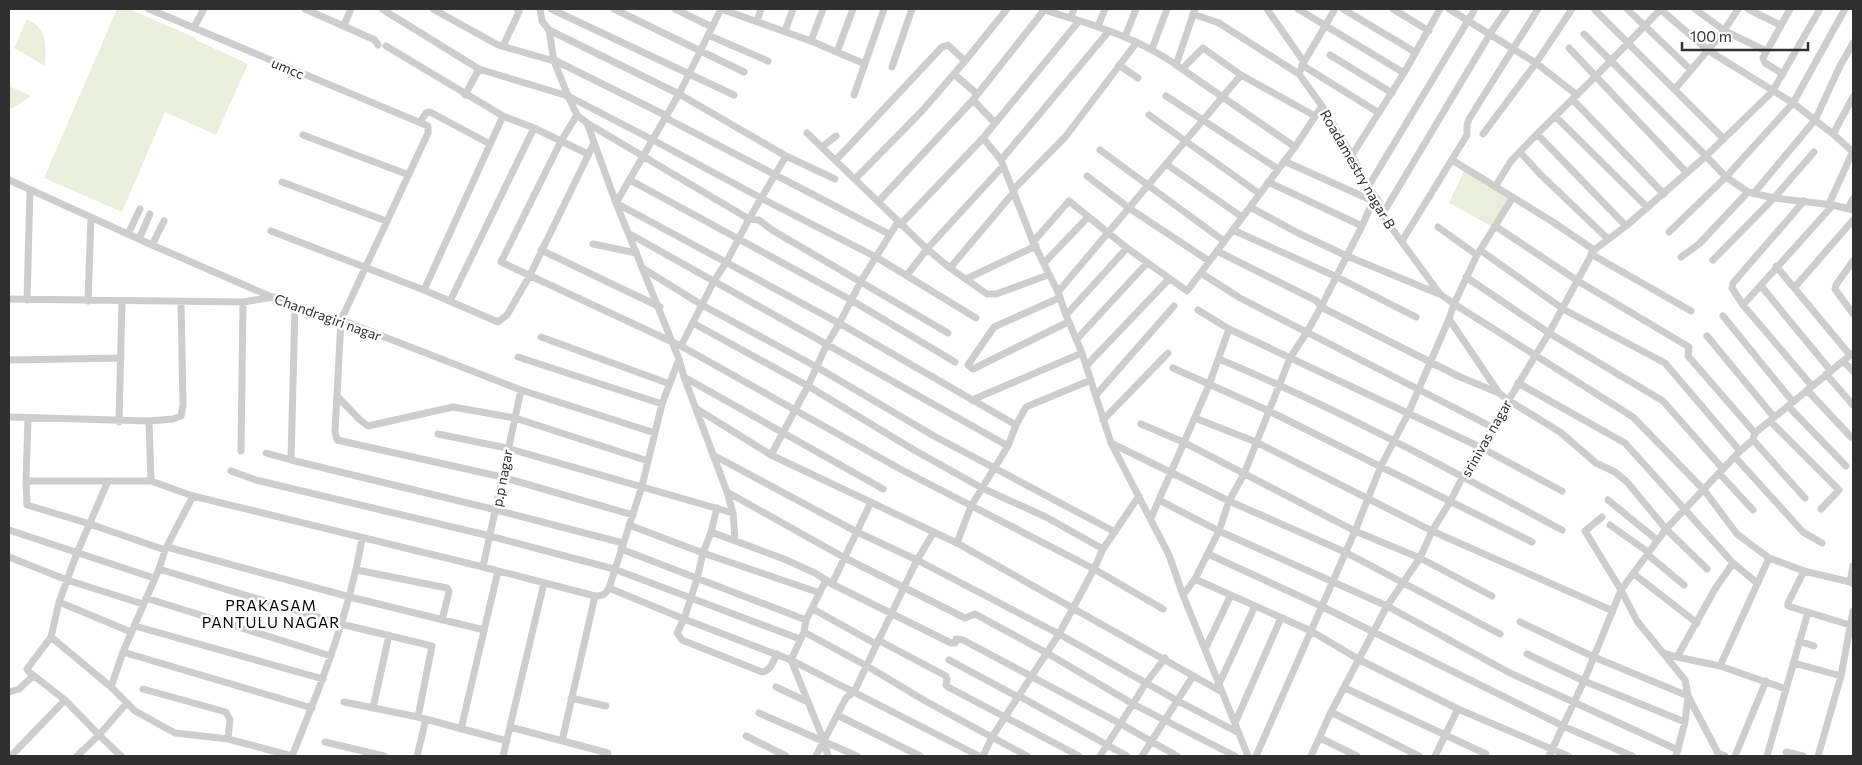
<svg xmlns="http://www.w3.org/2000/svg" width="1862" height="765" viewBox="0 0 1862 765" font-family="Commissioner,sans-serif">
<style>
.green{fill:#eaeedd}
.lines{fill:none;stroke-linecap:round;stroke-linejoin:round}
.street{stroke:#cdcdcd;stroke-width:7}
.labels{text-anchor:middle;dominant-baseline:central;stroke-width:5;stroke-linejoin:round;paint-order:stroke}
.street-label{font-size:14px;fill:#303030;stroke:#fff}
.neighbourhood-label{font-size:15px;letter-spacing:1px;fill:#000;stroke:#fff}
</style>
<rect width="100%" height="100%" fill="#fff"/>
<path class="green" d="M117,9H129L196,38V40L248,64L216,135L165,112L122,212L44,178Z
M27,19C48,29 46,45 45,66L14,48Z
M9,86L31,96L15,107L9,109Z
M1464,171L1510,198L1491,226L1449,203Z"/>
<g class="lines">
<path class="street" d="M149,9L428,126V133L341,320L335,432L337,440L502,477L633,515
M305,9L375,40L378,45
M382,9L479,69L568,96L653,140L761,198L876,257L976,318
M433,9L498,45L554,61
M540,9L542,21L549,30L554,61L568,96L577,115L587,123L616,203L679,359L684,377L727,492L733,513L735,540
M551,9L734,95
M614,9L744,72
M675,9L712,27
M721,9L679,94L616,203L846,327L1016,425
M721,9L811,41L865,64
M1042,9C1061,16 1080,20 1098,27C1128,37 1156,50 1182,69L1203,48L1241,75L1315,116
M1267,9L1304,62L1299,74L1322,106L1352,155L1368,187L1378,200L1382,215L1440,294L1454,304L1449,319L1499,393L1508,400L1560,432L1596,463L1615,472L1627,482L1666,529L1707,569
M1298,9L1404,73
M1343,9L1415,52
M1393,9L1429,31
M1449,9L1536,63L1577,95
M1627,9L1691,70
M1660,9L1709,51L1793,103L1833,134L1853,152
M1695,9L1725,31L1766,51
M1748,9L1780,25
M1820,9L1772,92L1706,156L1726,177L1748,192L1774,198L1833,205L1853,210
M1595,10L1724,139
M1193,14L1219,23L1299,74
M1071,18L1074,9
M757,21L761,9
M344,25L351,9
M1098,26L1105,9
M194,27L204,9
M549,30L679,94L786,156L835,179
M785,31L793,9
M708,35L768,61
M1125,37L1136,9
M811,41L823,9
M386,46L503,116L534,128L588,154
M503,46L519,12L517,9
M1569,48L1687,173
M1152,49L1167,9
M837,52L853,9
M1330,55L1392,93
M556,61L667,116
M1304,62L1335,9
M1119,65L1138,78
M1176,65L1195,9
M1302,65L1379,113
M892,67L912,9
M1182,69L1295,147
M954,74L977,94
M1783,74L1765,63L1763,58L1790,9
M1675,89C1697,62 1720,39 1738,9
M465,95L479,69
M854,95L884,9
M1166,96L1278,169
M973,100L995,123
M1573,100L1664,194
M577,115L561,141L501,262L681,346L714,281L727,261L749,219L786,156
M1149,115L1260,194
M1555,116L1647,207
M666,118L889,234
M420,122L426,113L430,112L490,144
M587,123L749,219L759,220L772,230L948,333
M807,133L927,249L950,268L987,294H996L1048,275
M1483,134L1536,63L1572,9
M1537,134L1626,226
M1833,134L1853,97
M303,135L409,175
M983,138L1001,160L1033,242L1058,292L1066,315L1082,353L1111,443L1169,555L1183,595L1248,756
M822,147L836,136
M1100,150L1224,241
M1520,152L1540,174L1608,239
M1352,155L1404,73L1440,9
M836,160L942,47L948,45L965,61
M1001,160L1109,31
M1452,160L1553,222L1594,250
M1284,161L1373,201
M1166,164L1242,217
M1087,176L1129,208L1209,261
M855,179L922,111L965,61L1007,9
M9,180L152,245L295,307L341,320L521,390L655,433
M630,180L851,300L955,362
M282,182L386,221
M1268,182L1362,226
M1368,187L1475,9
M1495,187L1511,161L1537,134L1595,77L1661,9
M1013,190L1066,136L1137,42
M1754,193L1815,120L1840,66L1853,43
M1513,197L1477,255L1454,304L1633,417L1704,490L1737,534L1769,558L1804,571L1850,582L1853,584
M1804,201L1733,283L1732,288L1743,305L1812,386
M878,202L973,100L1045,9
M1829,204L1853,151
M1250,207L1298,233L1347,256L1439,294
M1848,208L1853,199
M1382,215L1490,34L1507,9
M1495,226L1578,281L1689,347L1688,356L1755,433
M1438,227L1477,255
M1233,230L1337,277L1416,317
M271,231L424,290L498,322L507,315L530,275L594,143
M1669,232L1726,177L1793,103L1845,9
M628,233L1008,446
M128,234L140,209
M139,239L150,214
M1402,241L1467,135V125L1469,119L1538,9
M1033,242L1069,201L1127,248L1187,291L1295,147L1322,106
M593,244L636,253
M152,245L164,221
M541,250L660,307
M1480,250L1563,309L1665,363L1740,451
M1217,251L1317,301L1321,307L1460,377L1499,393
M1591,254L1691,311
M1681,257L1699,244L1748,192
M1713,260L1774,198L1814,152
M1853,261L1836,285L1835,289L1853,314
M1044,263L1088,217
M1776,266L1850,355
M950,268L1014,192
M644,269L702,305L815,366L934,436L1115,532
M1201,273L1240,298L1492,427
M907,275L927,249L1003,166
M1466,277L1549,333L1663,401L1723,469
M966,279L1036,246
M1761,286L1831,371
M1795,287L1853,220
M424,290L503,116
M1058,292L1241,75
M1059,298L994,327L968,365L973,369L1068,322
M9,299L243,302L274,297
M27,300L30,190
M88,301L91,218
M450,301L534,128
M1743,305L1833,205
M1198,310L1229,329L1480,447L1562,491
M1066,315L1127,248
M1723,316L1793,402
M693,323L808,386L914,450L982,488L1046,517L1103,549
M1707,336L1774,417
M541,337L670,384
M1077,339L1147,263
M681,346L902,470L1094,569L1163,609
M518,357L662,404
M1219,359C1337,408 1449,469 1562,530
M9,360L121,358
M1843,361L1853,371
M1086,366L1169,279
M1173,368L1269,411L1532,542
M1826,374L1853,405
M684,377L883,489
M1518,383L1625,443L1733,563L1757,583
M1807,390L1851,437
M1096,395L1174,306
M337,396L359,419L368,426L453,407L515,418L648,461
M972,400L1082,353
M1788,406L1846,466
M697,409L771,455L957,543L1222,692
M9,417L149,421L173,419L181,416L183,405L181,302
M28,418L26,481L27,505L90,524L165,550
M1195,418L1256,442L1432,531L1613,611
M1103,420L1168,353
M149,421L151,481
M1770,421L1839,490L1821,509
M119,422L122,301
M1141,424L1183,442L1355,531L1420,558L1492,596
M438,434L507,448L733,513
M1753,440L1805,498
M1111,443L1229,501L1345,552L1500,634
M241,451L243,302
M266,453L291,460L295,307
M713,455L857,532L917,560L1059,634L1178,701L1239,733
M771,455L808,386L827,344L839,324L861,281L896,225L901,224L983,138L1079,21
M1735,457L1803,532L1822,543
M291,460L496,510L623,543
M231,471L256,480L490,536L614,569L800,639
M1719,473L1753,510
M26,481H151L193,496L483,567L595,596C602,596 605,595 609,588L642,486L662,404L679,359
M727,492L845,558L965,618L975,614L1047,653L1133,704L1235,756
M1159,500L1219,531L1387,606L1510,673L1678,750
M1608,500L1657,540
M1602,517L1585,531L1621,590L1637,621L1685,680L1688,696L1718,753L1725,756
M1151,518L1209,385L1229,329
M629,525L703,553L820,593
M1610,525L1648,552
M9,530L154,578
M711,532L784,559L815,573L832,584L951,643H955L956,639L963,640L1121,724L1177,756
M957,543L971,506L1008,446L1016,425L1026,407L1091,380
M167,547L350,597L484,630
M621,549L806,620
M1208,554L1321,606L1563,726L1632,756
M1647,554L1684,585
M9,557L67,580L143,604
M483,567L521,390
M159,569L341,624L432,646L418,717
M357,570L447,588L449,592L442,620
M1804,571L1788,603V606L1853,626
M1634,574L1697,623
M1195,579L1311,631L1360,660L1458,709L1568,756
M826,580L806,620L804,632L791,660L824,741L828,756
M1850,582L1853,566
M832,584L871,502
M609,588L684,619L697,579L703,553L711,532L717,508
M1183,595L1195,579L1219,531L1229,501L1244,474L1290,358L1307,332L1321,307L1362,226L1373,201L1378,200
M146,598L331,656
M59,602L131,632
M813,609L876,644
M1520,622L1594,657L1688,696L1685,722L1676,756
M135,626L323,679
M804,632L867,666L927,702L1027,756
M51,637L111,687L135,711L175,733L228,739L292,756
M878,640L946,676L947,679L946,685L948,687L1079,756
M1799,641L1814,646
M1205,649L1231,595
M123,652L312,708
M1664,653L1677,657L1720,666L1786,689
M777,654C773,661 771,671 762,672L682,640L677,633L684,619L791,660L979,756
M1527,654L1584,681L1685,722
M1677,657L1715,589L1733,563
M949,660L1018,697
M1794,663L1841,676
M1720,666L1769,558
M1219,684L1255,606
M111,687L123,652L159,569L165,550L193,496
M776,687L808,702
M1345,688L1486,754
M143,689L226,712L230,720L228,739
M9,692L19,689L33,676
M1019,696L1127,756
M571,698L606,706
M344,702L418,717L507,741
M373,708L389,635
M1331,712L1419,756
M759,713L857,756
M837,715L920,756
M1235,723L1281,618
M510,727L608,753
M461,729L498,571
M746,736L786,756
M1320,738L1357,756
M562,741L595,596
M325,742L384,756
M1786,752L1803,756
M11,756L65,700
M77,756L99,735L65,700L29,672L27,669L51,637L59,602L77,553L108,481
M121,756L99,735L126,704
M292,756C321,685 349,614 362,539
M417,756L426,719
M503,756L544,583
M816,756L846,698L854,692L917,560L934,532
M983,756L992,737L1059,634L1094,569L1103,549L1139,496
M1100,756L1146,683L1165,658
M1142,756L1193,676
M1256,756L1355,531L1381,466L1408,414L1449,319
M1311,756L1331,712L1387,606L1420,558L1432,531L1450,502L1463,476L1549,333L1594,250L1626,226L1706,156L1584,34
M1435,756L1458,709
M1549,756L1584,681L1621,590L1666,529L1740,451L1753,440L1755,433L1853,353
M1735,756L1766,681
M1767,756L1808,612
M1818,756L1841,676L1853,611"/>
</g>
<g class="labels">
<g class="street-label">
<text transform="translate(288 68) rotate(23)">umcc</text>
<text transform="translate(1358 169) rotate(60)">Roadamestry nagar B</text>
<text transform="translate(328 317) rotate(20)">Chandragiri nagar</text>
<text transform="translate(1486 438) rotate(-60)">srinivas nagar</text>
<text transform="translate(502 478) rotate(-79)">p.p nagar</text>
</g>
<g class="neighbourhood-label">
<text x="271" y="605">PRAKASAM<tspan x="271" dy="17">PANTULU NAGAR</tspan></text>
</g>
</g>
<rect width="1862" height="765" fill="none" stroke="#303030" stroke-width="20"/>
<path d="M1682 42v8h126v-8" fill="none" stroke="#303030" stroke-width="2.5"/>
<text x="1690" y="42" font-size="15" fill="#303030" stroke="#ffffff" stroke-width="4" paint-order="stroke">100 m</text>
</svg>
